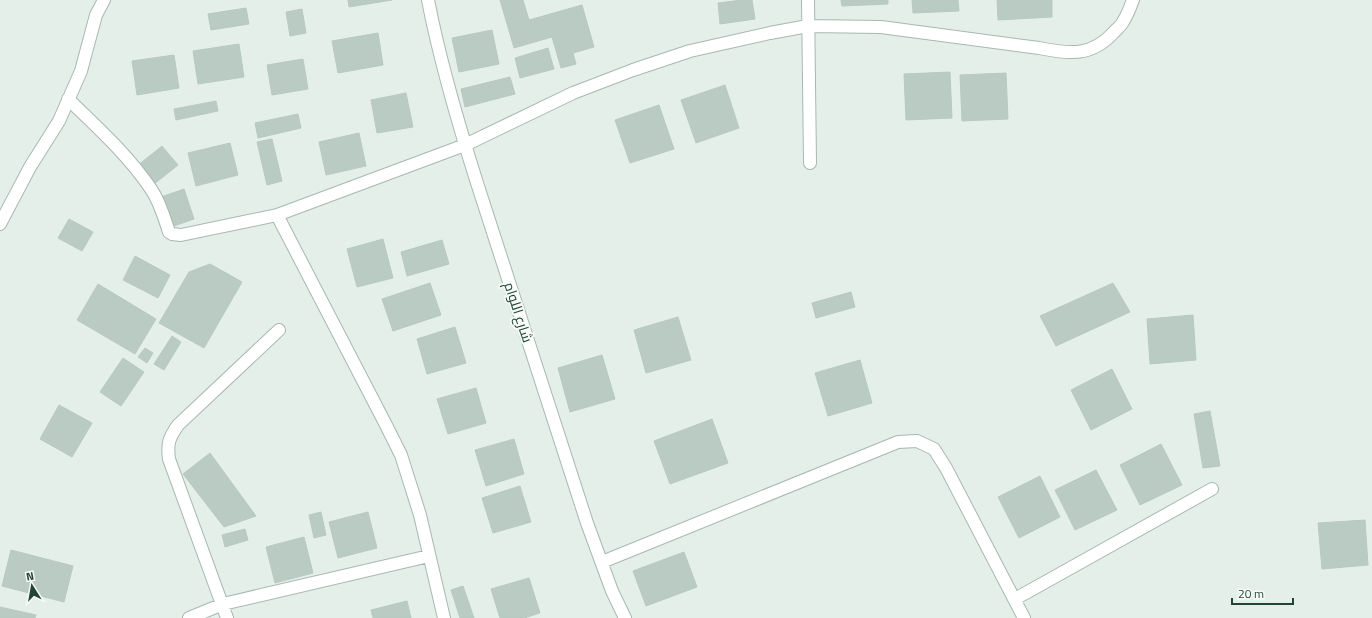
<svg xmlns="http://www.w3.org/2000/svg" width="1372" height="618" viewBox="0 0 1372 618" font-family="'Titillium Web',Cairo,sans-serif">
<style>
.building{fill:#bacbc3;stroke:#b7cac1}
.lines{fill:none;stroke-linecap:round;stroke-linejoin:round}
.street-casing{stroke:#a7b8b1;stroke-width:14}
.street{stroke:#fff;stroke-width:12}
.labels{text-anchor:middle;dominant-baseline:central;stroke-width:3.5;stroke-linejoin:round;paint-order:stroke}
.street-label{font-size:14px;fill:#224338;stroke:#f7fbf8}
</style>
<rect width="100%" height="100%" fill="#e5efea"/>
<path class="building" d="M348,0H392L349,7Z
M500,0H523L529,20L582,5L594,47L573,53L576,64L561,68L552,37L514,48Z
M742,0H752L755,19L720,24L718,3Z
M841,0H888V4L842,6Z
M912,0H958L959,11L913,13Z
M997,0H1052V17L998,20Z
M246,8L249,24L211,30L208,14Z
M302,9L306,33L290,36L286,12Z
M492,30L499,64L459,72L452,38Z
M378,33L383,65L338,73L332,41Z
M239,44L244,77L198,84L193,51Z
M548,48L554,69L520,78L515,58Z
M174,55L179,88L137,95L132,61Z
M303,59L308,89L272,95L267,65Z
M950,72L952,118L906,120L904,74Z
M1006,73L1008,119L962,121L960,75Z
M510,77L515,94L465,107L461,89Z
M725,85L739,128L696,143L681,100Z
M406,93L413,127L377,133L371,100Z
M216,101L218,111L176,120L174,109Z
M659,105L674,149L630,163L615,120Z
M298,114L301,128L258,138L255,123Z
M359,133L366,166L326,175L319,142Z
M272,139L282,181L267,185L257,142Z
M230,143L238,175L196,186L188,153Z
M162,146L178,165L153,185L137,166Z
M184,189L194,219L171,227L161,197Z
M69,219L93,232L82,251L58,238Z
M383,239L393,278L357,287L347,249Z
M442,240L449,264L407,276L401,252Z
M135,256L170,275L158,298L123,280Z
M210,264L242,282L204,348L159,323L189,272Z
M430,283L441,315L393,331L382,299Z
M1113,283L1130,312L1056,346L1040,316Z
M98,284L156,319L135,354L77,320Z
M851,292L855,307L816,318L812,303Z
M1193,315L1196,360L1150,364L1147,319Z
M678,317L691,360L646,373L634,330Z
M455,327L466,363L427,374L417,339Z
M172,336L181,342L164,370L154,364Z
M145,348L153,353L147,363L138,357Z
M602,355L615,399L570,412L558,368Z
M123,358L144,372L121,406L100,392Z
M860,360L872,403L828,416L815,373Z
M1112,369L1132,409L1091,430L1071,390Z
M476,388L486,423L448,434L437,399Z
M59,405L92,423L72,457L40,439Z
M1210,411L1220,466L1203,468L1194,414Z
M712,419L728,463L670,484L654,441Z
M514,439L524,474L486,486L475,450Z
M1161,444L1182,485L1140,505L1120,465Z
M210,453L256,516L224,527L183,474Z
M1096,470L1117,510L1075,530L1055,490Z
M1040,476L1060,517L1019,538L998,497Z
M520,486L531,522L493,533L482,498Z
M321,512L326,535L314,538L309,515Z
M368,512L377,548L338,558L329,522Z
M1365,520L1368,565L1322,569L1318,523Z
M245,529L248,540L225,547L222,535Z
M304,537L313,573L275,583L266,547Z
M11,550L73,566L64,602L2,586Z
M684,552L697,587L646,606L633,571Z
M529,578L540,613L524,618H500L491,589Z
M463,586L474,618H460L451,590Z
M407,601L411,618H373L371,610Z
M0,607L36,615L35,618H0Z"/>
<g class="lines">
<g class="street-casing">
<path id="street" d="M428,0C440,62 458,123 477,183L587,523L612,591L625,618
M808,0L810,163
M68,99C98,128 128,155 151,189C160,202 164,217 169,232L172,234L181,235L277,215L465,145L573,93L633,70L690,51L770,33L808,26L881,27L1039,48C1069,54 1092,57 1114,32C1118,28 1122,25 1124,20C1128,14 1130,7 1133,0
M277,215L386,425L401,455L420,515L444,618
M0,224L30,167L59,121L81,71L96,15L104,0
M602,562L898,442L917,441L934,449L946,468L1024,618
M1015,599L1212,489
M189,618L223,604L429,556
M227,618L169,459C167,443 169,438 178,425L279,330"/>
</g>
<use href="#street" class="street"/>
</g>
<g class="labels">
<g class="street-label">
<text transform="translate(519 312) rotate(72)">شارع اللوام</text>
</g>
</g>
<g transform="translate(32 586) rotate(349)" stroke="#f7fbf8" stroke-width="3" paint-order="stroke">
<path d="M0-3L7 15L0 10L-7 15Z" fill="#224338"/>
<text y="-6" font-size="11" font-weight="bold" text-anchor="middle" fill="#224338">N</text>
</g>
<path d="M1232 598v6h61v-6" fill="none" stroke="#224338" stroke-width="2"/>
<text x="1238" y="598" font-size="12" fill="#224338" stroke="#f7fbf8" stroke-width="3" paint-order="stroke">20 m</text>
</svg>
